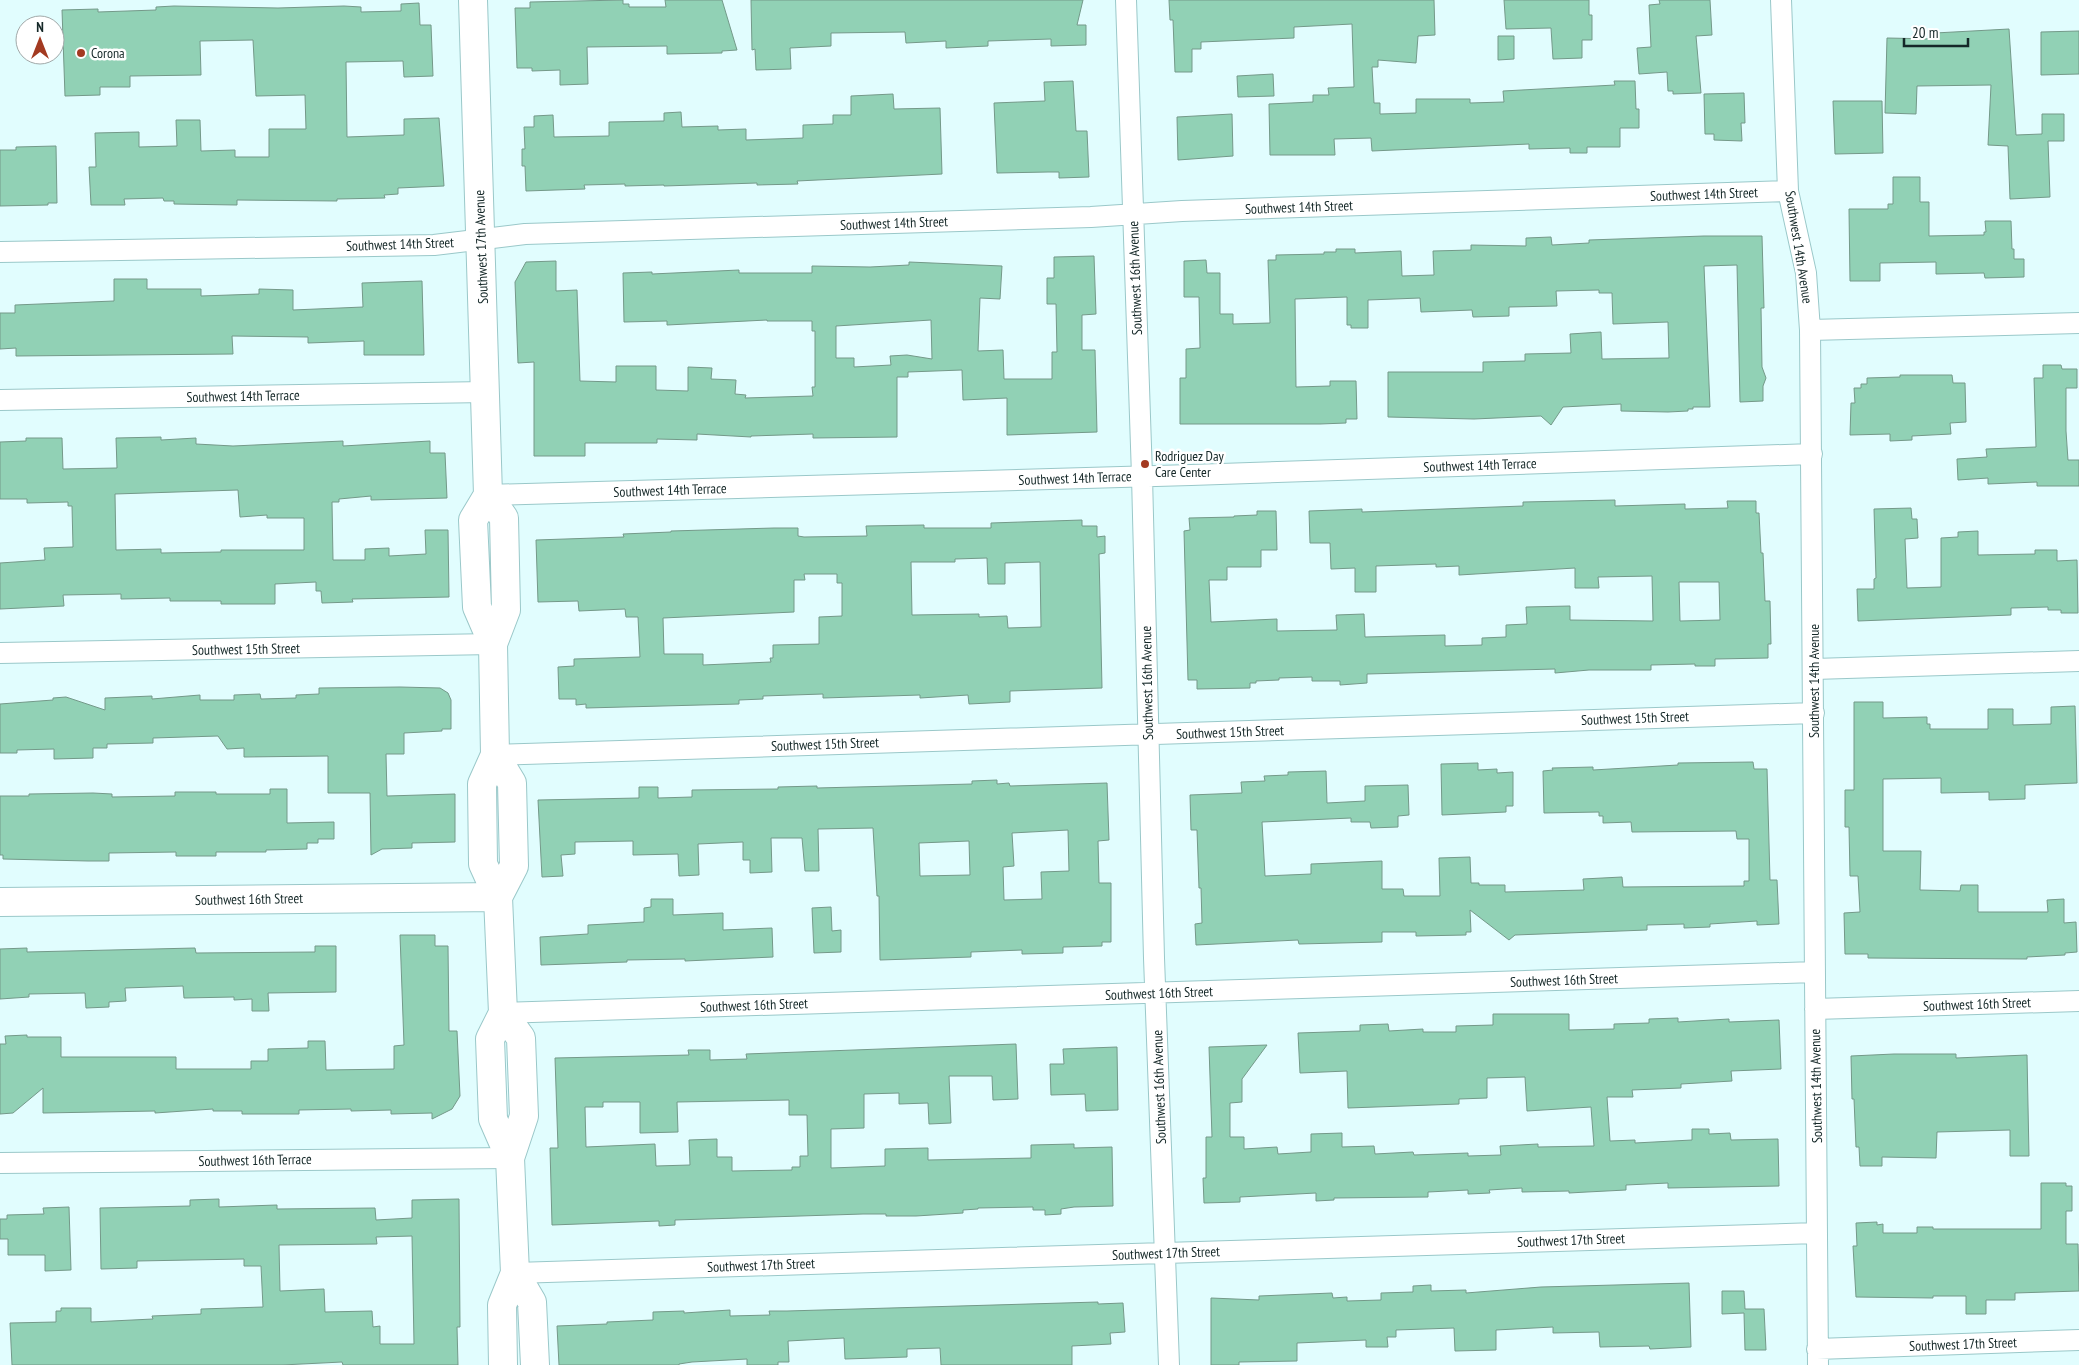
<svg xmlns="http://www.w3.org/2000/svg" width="2079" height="1365" viewBox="0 0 2079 1365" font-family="'PT Sans Narrow',sans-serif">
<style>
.building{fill:#91d1b5;stroke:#749989;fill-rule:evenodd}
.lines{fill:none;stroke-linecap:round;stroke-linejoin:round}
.street-casing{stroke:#9ac8c9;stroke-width:22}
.secondary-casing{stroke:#9ac8c9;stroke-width:30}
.street{stroke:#fff;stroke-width:20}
.secondary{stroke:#fff;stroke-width:28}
.poi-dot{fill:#a33a21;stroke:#fff;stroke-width:2}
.labels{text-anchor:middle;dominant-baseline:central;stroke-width:5;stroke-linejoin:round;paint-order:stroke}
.poi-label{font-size:14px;fill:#152828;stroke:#fff;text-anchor:start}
.street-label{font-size:14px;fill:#152828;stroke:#fff}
</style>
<rect width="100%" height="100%" fill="#e1fdfe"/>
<path class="building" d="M623,0V4H629V7H666L665,0H722L737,50L722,51V53L667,54V46L587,47L588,84L560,85V70L532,71V68H517L515,8H530V2Z
M751,0H1083L1077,25H1086V45L1051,46V39L988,41V46L946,48V41L906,43L905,32L831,33V46L790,48L791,69L756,70L755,49L752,50Z
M1169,0H1434L1435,35L1418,36L1416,63L1378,60V67H1372L1374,103H1380V114L1416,113V99H1470V103L1504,102L1503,91L1615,85L1614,81H1635L1636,109H1639V128H1620V147H1587V153H1570V148L1529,149V144L1372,151L1371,138L1334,139L1335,155H1270L1269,104L1313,102V95H1329L1328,88L1354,87L1352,24L1294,27V38L1201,42V49H1192V72H1175L1173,20H1170Z
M1504,0H1589V15H1592V40H1582V58L1553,59L1551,28L1506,29Z
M1659,0H1710L1712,35L1696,36L1701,93L1673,94V91H1668L1667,72L1639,74L1637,48L1651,47L1649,5L1660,4Z
M419,3L420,25H431L433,76L404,77L403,61L346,62L347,137L404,135V119L439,118L444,186L398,188V194L384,195L385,198L337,199V201L237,200V205L174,204V201H164L163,198L124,199L125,205H91L89,167H96L95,133L139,132V147L177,146L176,120H200L201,151L235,150V157H269V129H306L305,95L256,96L253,40L200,41L201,75L130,76V87H100V95L65,96L62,10L98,9V12L156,10V7L174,6L278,8L344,6L361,7V12L401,11V4Z
M2009,29L2016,135L2042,134V114H2064V141H2048L2050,197L2010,199L2008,146L1988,145L1991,85L1917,86L1916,114L1885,113L1887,38L1935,39V33Z
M2079,31V74L2041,75V32Z
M1498,36H1514V59L1498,60Z
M1273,74L1274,96L1238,97L1237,76Z
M1073,81L1076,131H1087L1089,177L1059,178V172H1048L997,173L994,103L1045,101L1044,82Z
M1744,93L1745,123H1741L1742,141L1714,140V134H1705L1704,94Z
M893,94L894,109L940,108L942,174L797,181L798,184L757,185V183L664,186V185L625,186V184L584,185L585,189L526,191L525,166H522V149H525L524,127H534V116L553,115L554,137L609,136V122L664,121V113L681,112L682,127L718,126V130L746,129V140L803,138V125L833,124V115H851V96Z
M1833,101H1882L1883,153L1835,154Z
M1232,114L1233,156L1178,160L1177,117Z
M56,146L57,203H48V205L0,206V150H16V147Z
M1893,177H1920V202H1929V236L1984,235V232H1986L1985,221H2011L2012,249H2014V259H2024V277L1985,278L1984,273L1936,274V262L1880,263V281H1850L1849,209H1888V204H1893Z
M1704,236H1762L1764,308H1761L1762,367L1766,378L1763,386V401L1740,402L1737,265L1704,266L1710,407H1693V409H1688V411L1668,412L1621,411V404L1563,407L1551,425L1541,416L1474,419L1388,417V372H1483V362L1525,361V354L1571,353L1570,334L1601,332L1602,359L1669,358L1668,322L1613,324L1612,293H1599V290L1556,291L1557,306L1509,307V316L1473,317L1472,310L1421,312L1420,298L1368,300V328H1351V325H1347V297L1295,299L1296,387L1330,386V381H1356L1357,419H1346V423L1320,424H1180V378H1186V349L1200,348L1199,297H1184V261L1206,260L1207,273H1220V314H1233V324L1270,323L1268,260H1276V255L1324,254V252H1336V249H1355V253L1401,251L1402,276L1434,275L1433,251L1471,250V245L1526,246V238L1551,237L1552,245L1589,243V240Z
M1094,256L1096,314L1082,315V350H1095L1097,432L1007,435V398L963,400L962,370L908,372V377H897V437L813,438V434L751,436V437L697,434V440L657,439V443H585V456H534V362L518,363L515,282L526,262L556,261V291L577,290L580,381L616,382V366H656V390L688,391V367L712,368L711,379L736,380L735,394L746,395L745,398L813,396L812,387H815V331H812V321H767V320L667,325V321L624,322L623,273L652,272V274L739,270V273H812V266L870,267L909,265V262L1002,266L1000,299L980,298L978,351L1003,350L1004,379H1052V352H1057L1056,304H1047V278H1054V257ZM931,320L932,359L907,355L890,356L891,365L854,367V358H836V326Z
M114,279H147V289H201V296L259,294V289L293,290V310L363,307L362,283L422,281L424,355H364V341L308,343V337L232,336L233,354L16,356V348L0,349V313H15V305L114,301Z
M2043,365H2061L2062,369H2077V388H2066V431L2068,460H2079V486H2037V482L1988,484V478L1958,480L1957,459L1987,457L1986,449L2036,447L2034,378H2043Z
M1900,375H1952L1953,383H1965L1966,422L1950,423L1951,434L1912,436V440L1890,441V434L1850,435L1851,403H1855L1854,388H1861V384H1867V378L1900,377Z
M161,437V440L196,438V444L233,446L343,441V446L430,441V453H445L447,498L371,500V496L339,499V502H332L333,560H365V549L389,548V556L426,554L425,530H448L449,597L352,599L353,602L322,603L321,591H316V582L275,584V604H221V601H170V598L121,599V594L63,595L64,606L0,609V563L45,560L44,548L73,547L72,506H68V502L27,503V499H0V442L26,441V438H62L63,469L117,468L116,438ZM238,490L240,517L267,515V518H304V550H221V552L161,553V549L116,550L115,494Z
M1615,500V506L1685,504V509L1728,508L1727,501H1756V513H1759L1761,553H1763L1765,601H1770L1771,644H1768V658L1715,659V666H1695V664L1651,665V670H1589L1555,673V669L1367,674V683L1340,685V681H1312V677L1279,678V680L1256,681V683H1250V688L1197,689V680H1188L1184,531L1190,530L1189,518L1234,517V516L1257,515V511H1276L1277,550H1261V567H1227V580H1209L1211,622L1277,619V631L1337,630L1336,615L1364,614L1365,637L1445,635V646L1482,645V638L1506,637V625L1527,624L1526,607L1570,606V620L1653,621L1652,576L1598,577L1599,588H1575V568L1459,575V566L1436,567V564L1376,566V592H1355V568L1331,569L1330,543H1310L1309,511L1362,509V512L1523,506V502ZM1679,582H1719L1720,620L1680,621Z
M1911,508L1912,519H1917L1918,538L1905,539L1907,588L1941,587V538L1958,537V532L1978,531V555L2035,554V550H2057V561L2077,560L2078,613H2061V610H2048V607L2011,608V615L1858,621L1857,589H1874V579L1876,578L1874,509Z
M1082,520V526H1097V537L1105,536V553L1099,554L1102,688L1010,691V702L969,704L968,695L920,698V695L823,698V694L763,696V699L739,700V704L586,708V704L576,705V699H559L558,667L574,666V659L640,657L638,617H626L625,609L579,611L578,601L538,602L536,540L624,537L623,534L671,532V531L774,528H798V536L804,537L867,536L866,526L924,525V528H991V523ZM987,558L988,584H1005V563L1040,562L1041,627L1008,628L1007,616L979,617V614L912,615L911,562H955V559ZM804,574H837V583H842V616L819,617V644L773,645V658H770L771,662L703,665V654H664L663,618L794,612V580H805Z
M400,687L440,688L448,693L451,700V729H442V731L404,733V754H386L387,796L455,794V842L412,843V848L382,849L371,855L370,793H328V756L244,757V748L227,749L218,736L153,738V743L107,744V748H93V758L54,759V749L17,750V753H0V704L53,700V698L66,697L105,710V698L152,696V699L200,695V700H234V695L260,694L261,699L296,698V695L319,694V688Z
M1854,702H1883V718L1927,717V724H1930V729H1988V709H2013V725L2051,724V707L2075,706L2077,783L2025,785V799L1989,800V792L1941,793V778L1883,779V851H1921L1920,890L1960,891L1961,885H1978V912H2048L2047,900L2064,899V923L2076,922L2077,952L2065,953V955L2027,957V959L1868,958V954H1845L1844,913L1860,912L1858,876H1850L1849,827H1845V790H1854Z
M1753,762L1754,769H1767L1770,880H1777L1779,924L1757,925V921L1710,924V927L1684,928V924L1647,925V930L1515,935L1509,940L1470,910L1471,932H1466V935L1416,936V932H1382V942L1299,944L1298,940L1196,945L1195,924L1202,923L1201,888H1199L1197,830H1191L1190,795L1242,793L1241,782L1265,781L1264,776L1288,775V772L1326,771L1327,803L1365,801V786L1408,785L1409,815L1398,816V827L1371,828L1370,822H1351V818L1262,822L1265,876L1311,874V864L1382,861V889H1403L1404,896H1440L1439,858L1470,857L1471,883H1479V885H1505V892L1584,890L1583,879L1622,877L1623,887L1744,886V881H1749V839H1737L1736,831L1632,832L1631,822L1603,823V816H1599V812L1544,813L1543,771L1553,770L1552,768L1593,767V770L1678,765V763Z
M1478,763V770L1497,769V773L1513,772V806H1506V812L1442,815L1441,764Z
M997,780V784L1009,783L1010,786L1107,783L1109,840L1098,841L1099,883H1111V942H1102V946L1063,947V953L1022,954V950L971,952V957L880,960L879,896H877L873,828L818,829L819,871H805L802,838H771L772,872L750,873V860H743V842L698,844L699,875L679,876L678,854L633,855V841L575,842V854L561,855L563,876L542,877L538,800L639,798V787H658V798L692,797V790L778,789V787L817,786V788L972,784V781ZM1068,830L1069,871L1041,872L1042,899L1004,900L1003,867L1014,866L1012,833ZM969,841L970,875L920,876L919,843Z
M270,789H287V823L334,822V839H318V843H307V849L266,850V852H216V856H176V852L109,853V861H88L3,859V855H0V796H29V794L93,793L112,794V797L175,796V792H216V794H270Z
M651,899H673V915L723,913V930L772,928L773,957L685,961V959L627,960V962L541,965L540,937L588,934V925L644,922V908L651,907Z
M831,907L832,931L841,930V952L814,953L812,908Z
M400,935H435V946H448L449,1031H457L460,1096L452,1109L432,1119V1113L391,1114V1110L351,1111V1109L299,1110V1114H242V1111H213V1109L155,1113V1111L43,1113V1088L13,1113L0,1114V1044H6L5,1036L27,1035V1037H61V1057H176V1069H251V1061H268V1049L308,1048V1041H325L326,1070L394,1069V1046L404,1045Z
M315,946H336V992L268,993L269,1011H252V999L234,1000V997L184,998L183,986L125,988L126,1001L109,1002V1007L86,1008L85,993L29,994V997L0,999V949L27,948V952L195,948L196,953L315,952Z
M1493,1014H1569V1030L1614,1029V1024L1649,1023V1019L1678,1018V1022L1729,1019V1022L1779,1020L1781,1069L1731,1071L1732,1081L1681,1084V1088L1632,1090L1633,1097H1607L1610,1141L1635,1140V1143L1692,1140V1129H1709V1134L1730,1133L1731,1140L1778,1139L1779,1186L1668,1188V1183L1626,1185V1190L1587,1192L1569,1193V1191L1522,1192V1188L1489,1190L1490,1193L1468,1194V1190L1428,1192V1197L1334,1198V1200L1316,1201V1193L1240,1197V1202L1204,1203L1203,1178H1206V1137H1212L1209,1047L1267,1045L1242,1079V1102L1230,1103V1137H1244V1149L1277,1147L1278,1154L1311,1152V1134L1342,1133V1147L1374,1146L1375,1154L1413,1152L1414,1155L1468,1153V1156L1501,1155L1500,1146L1538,1144V1147L1594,1146L1591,1107L1527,1111L1525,1077L1487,1078V1098L1459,1099V1104L1348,1108L1347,1071L1300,1073L1298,1033L1360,1031V1025L1388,1024L1389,1031L1423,1029V1032H1456V1026L1493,1025Z
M1016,1044L1018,1099L993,1100L992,1076H949L951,1123L929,1124L928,1103L899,1104V1093L864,1094V1128L831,1129V1168L885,1166V1149L928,1148V1160L1031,1158V1145L1074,1144V1148L1112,1147L1113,1206L1074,1207L1061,1209V1214L1045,1215V1210H1033V1207L978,1208V1209L963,1210V1213L916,1216H886V1214H863L675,1220V1225L659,1226V1221L552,1225L550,1148H558L555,1058L689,1055L688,1050H710V1060L747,1059L746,1054ZM789,1100V1115H807L808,1156H800V1167H792V1170L732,1171V1157H717V1139L689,1140L690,1165L656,1166L655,1144L586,1147L585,1107H603V1102H640V1133L678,1132L677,1102Z
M1117,1047L1118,1110L1086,1111L1085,1094L1051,1095L1050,1064H1064L1063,1049Z
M1894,1054H1956V1058L2027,1055L2029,1156H2010V1130L1937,1132L1936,1158L1882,1157V1166H1860L1859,1147H1856L1854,1099H1852L1851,1056Z
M2041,1183H2066V1186H2072V1211H2066V1244H2078L2079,1291L2015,1293V1300H1986V1314H1966V1296H1933V1298L1856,1297L1853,1246H1857L1856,1223L1877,1222V1225L1883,1224V1233H1917V1227H1933V1229H2041Z
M219,1199V1207L277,1205V1209L375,1208L376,1220L412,1218V1200L459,1199L460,1327H457L458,1365H343L342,1362L282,1365H12L10,1323L56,1322V1311H61V1308H91V1322L153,1319L152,1316L201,1314V1309L263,1307L261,1266H244V1259L137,1261V1268L101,1269L100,1208L190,1206V1200ZM412,1236L414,1344H380V1326L373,1327L372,1311L325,1312L324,1289L280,1291L279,1245L377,1244L376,1237Z
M69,1207L71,1270L45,1271V1255H8V1239H0V1219H7V1215L44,1214L43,1208Z
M1689,1283L1691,1347L1650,1349L1649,1346L1600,1347L1599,1332L1553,1333V1327L1496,1330V1350L1455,1351L1454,1328L1396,1330V1337H1387L1388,1347H1366V1340L1297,1343V1361L1239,1362V1365H1211V1298L1259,1300V1296L1332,1293L1333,1298L1347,1297V1301L1381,1300V1293L1413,1292V1286L1431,1285V1291L1466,1290V1293L1541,1287Z
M1722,1291H1744L1745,1309H1764L1766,1350H1745L1744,1313L1722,1314Z
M1098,1302V1304L1123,1303L1125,1332L1110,1333L1111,1344L1072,1346V1365H941L940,1348L907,1349V1357L845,1359L844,1338L788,1341L789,1362H778V1365H747V1359L692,1362L679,1364V1365H559L557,1326L607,1324V1322L653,1320V1312L684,1311V1313L730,1310V1316L770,1315L769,1311H787Z"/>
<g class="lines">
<g class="street-casing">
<path id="street" d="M1126,0L1142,476L1154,958L1169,1365
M1781,0L1788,191L1806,273L1810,330L1818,1365
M0,252L434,245L525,234L1091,217L1182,211L1788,191
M1810,330L2079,323
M0,400L486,392
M488,495L1191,475L1812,454
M0,653L493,644
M1814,669L2079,661
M495,755L1814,713
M1815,1009L2079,1001
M503,1013L1815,972
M0,1163L510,1158
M515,1273L1817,1233
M1817,1349L2079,1340"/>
</g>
<g class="secondary-casing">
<path id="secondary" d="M473,0L488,495L473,520L477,607L493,644L495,755L482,784L483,864L498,897L503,1013L490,1039L493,1119L510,1158L515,1273L502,1305L503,1365
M488,495L504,518L506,610L493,644
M495,755L512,783L514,866L498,897
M0,902L498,897
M503,1013L521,1038L524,1116L510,1158
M515,1273L532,1302L535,1365"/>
</g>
<use href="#street" class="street"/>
<use href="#secondary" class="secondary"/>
</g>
<g class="poi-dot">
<circle cx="81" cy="53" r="5"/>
<circle cx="1145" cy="464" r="5"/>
</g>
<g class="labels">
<g class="poi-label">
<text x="91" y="53">Corona</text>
<text x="1155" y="456">Rodriguez Day<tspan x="1155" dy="16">Care Center</tspan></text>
</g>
<g class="street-label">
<text transform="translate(1704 194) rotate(-2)">Southwest 14th Street</text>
<text transform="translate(1299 207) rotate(-2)">Southwest 14th Street</text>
<text transform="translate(894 223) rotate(-2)">Southwest 14th Street</text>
<text transform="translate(400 244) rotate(-2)">Southwest 14th Street</text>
<text transform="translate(481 247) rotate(-92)">Southwest 17th Avenue</text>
<text transform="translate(1799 247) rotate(81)">Southwest 14th Avenue</text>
<text transform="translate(1135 278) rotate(-92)">Southwest 16th Avenue</text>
<text transform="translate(243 396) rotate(-1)">Southwest 14th Terrace</text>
<text transform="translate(1480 465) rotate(-2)">Southwest 14th Terrace</text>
<text transform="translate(1075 478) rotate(-2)">Southwest 14th Terrace</text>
<text transform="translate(670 490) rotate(-2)">Southwest 14th Terrace</text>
<text transform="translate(246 649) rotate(-1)">Southwest 15th Street</text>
<text transform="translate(1814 681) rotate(-90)">Southwest 14th Avenue</text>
<text transform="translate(1147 683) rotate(-91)">Southwest 16th Avenue</text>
<text transform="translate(1635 718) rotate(-2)">Southwest 15th Street</text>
<text transform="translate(1230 732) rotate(-2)">Southwest 15th Street</text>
<text transform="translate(825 744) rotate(-2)">Southwest 15th Street</text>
<text transform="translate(249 899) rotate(-1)">Southwest 16th Street</text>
<text transform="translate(1564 980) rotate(-2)">Southwest 16th Street</text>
<text transform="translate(1159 993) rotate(-2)">Southwest 16th Street</text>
<text transform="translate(1977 1004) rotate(-2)">Southwest 16th Street</text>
<text transform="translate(754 1005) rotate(-2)">Southwest 16th Street</text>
<text transform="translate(1816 1086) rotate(-91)">Southwest 14th Avenue</text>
<text transform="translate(1159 1087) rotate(-92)">Southwest 16th Avenue</text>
<text transform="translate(255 1160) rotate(-1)">Southwest 16th Terrace</text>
<text transform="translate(1571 1240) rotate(-2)">Southwest 17th Street</text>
<text transform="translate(1166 1253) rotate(-2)">Southwest 17th Street</text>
<text transform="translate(761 1265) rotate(-2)">Southwest 17th Street</text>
<text transform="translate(1963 1344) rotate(-2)">Southwest 17th Street</text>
</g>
</g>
<g transform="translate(40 40)"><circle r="24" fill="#ffffff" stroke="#a1a9a9"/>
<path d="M0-4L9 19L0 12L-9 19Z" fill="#a33a21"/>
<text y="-8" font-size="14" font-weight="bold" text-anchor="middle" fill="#152828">N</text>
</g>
<path d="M1904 38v8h64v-8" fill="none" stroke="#152828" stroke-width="2.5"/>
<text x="1912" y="38" font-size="15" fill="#152828" stroke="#ffffff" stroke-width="4" paint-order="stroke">20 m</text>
</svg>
